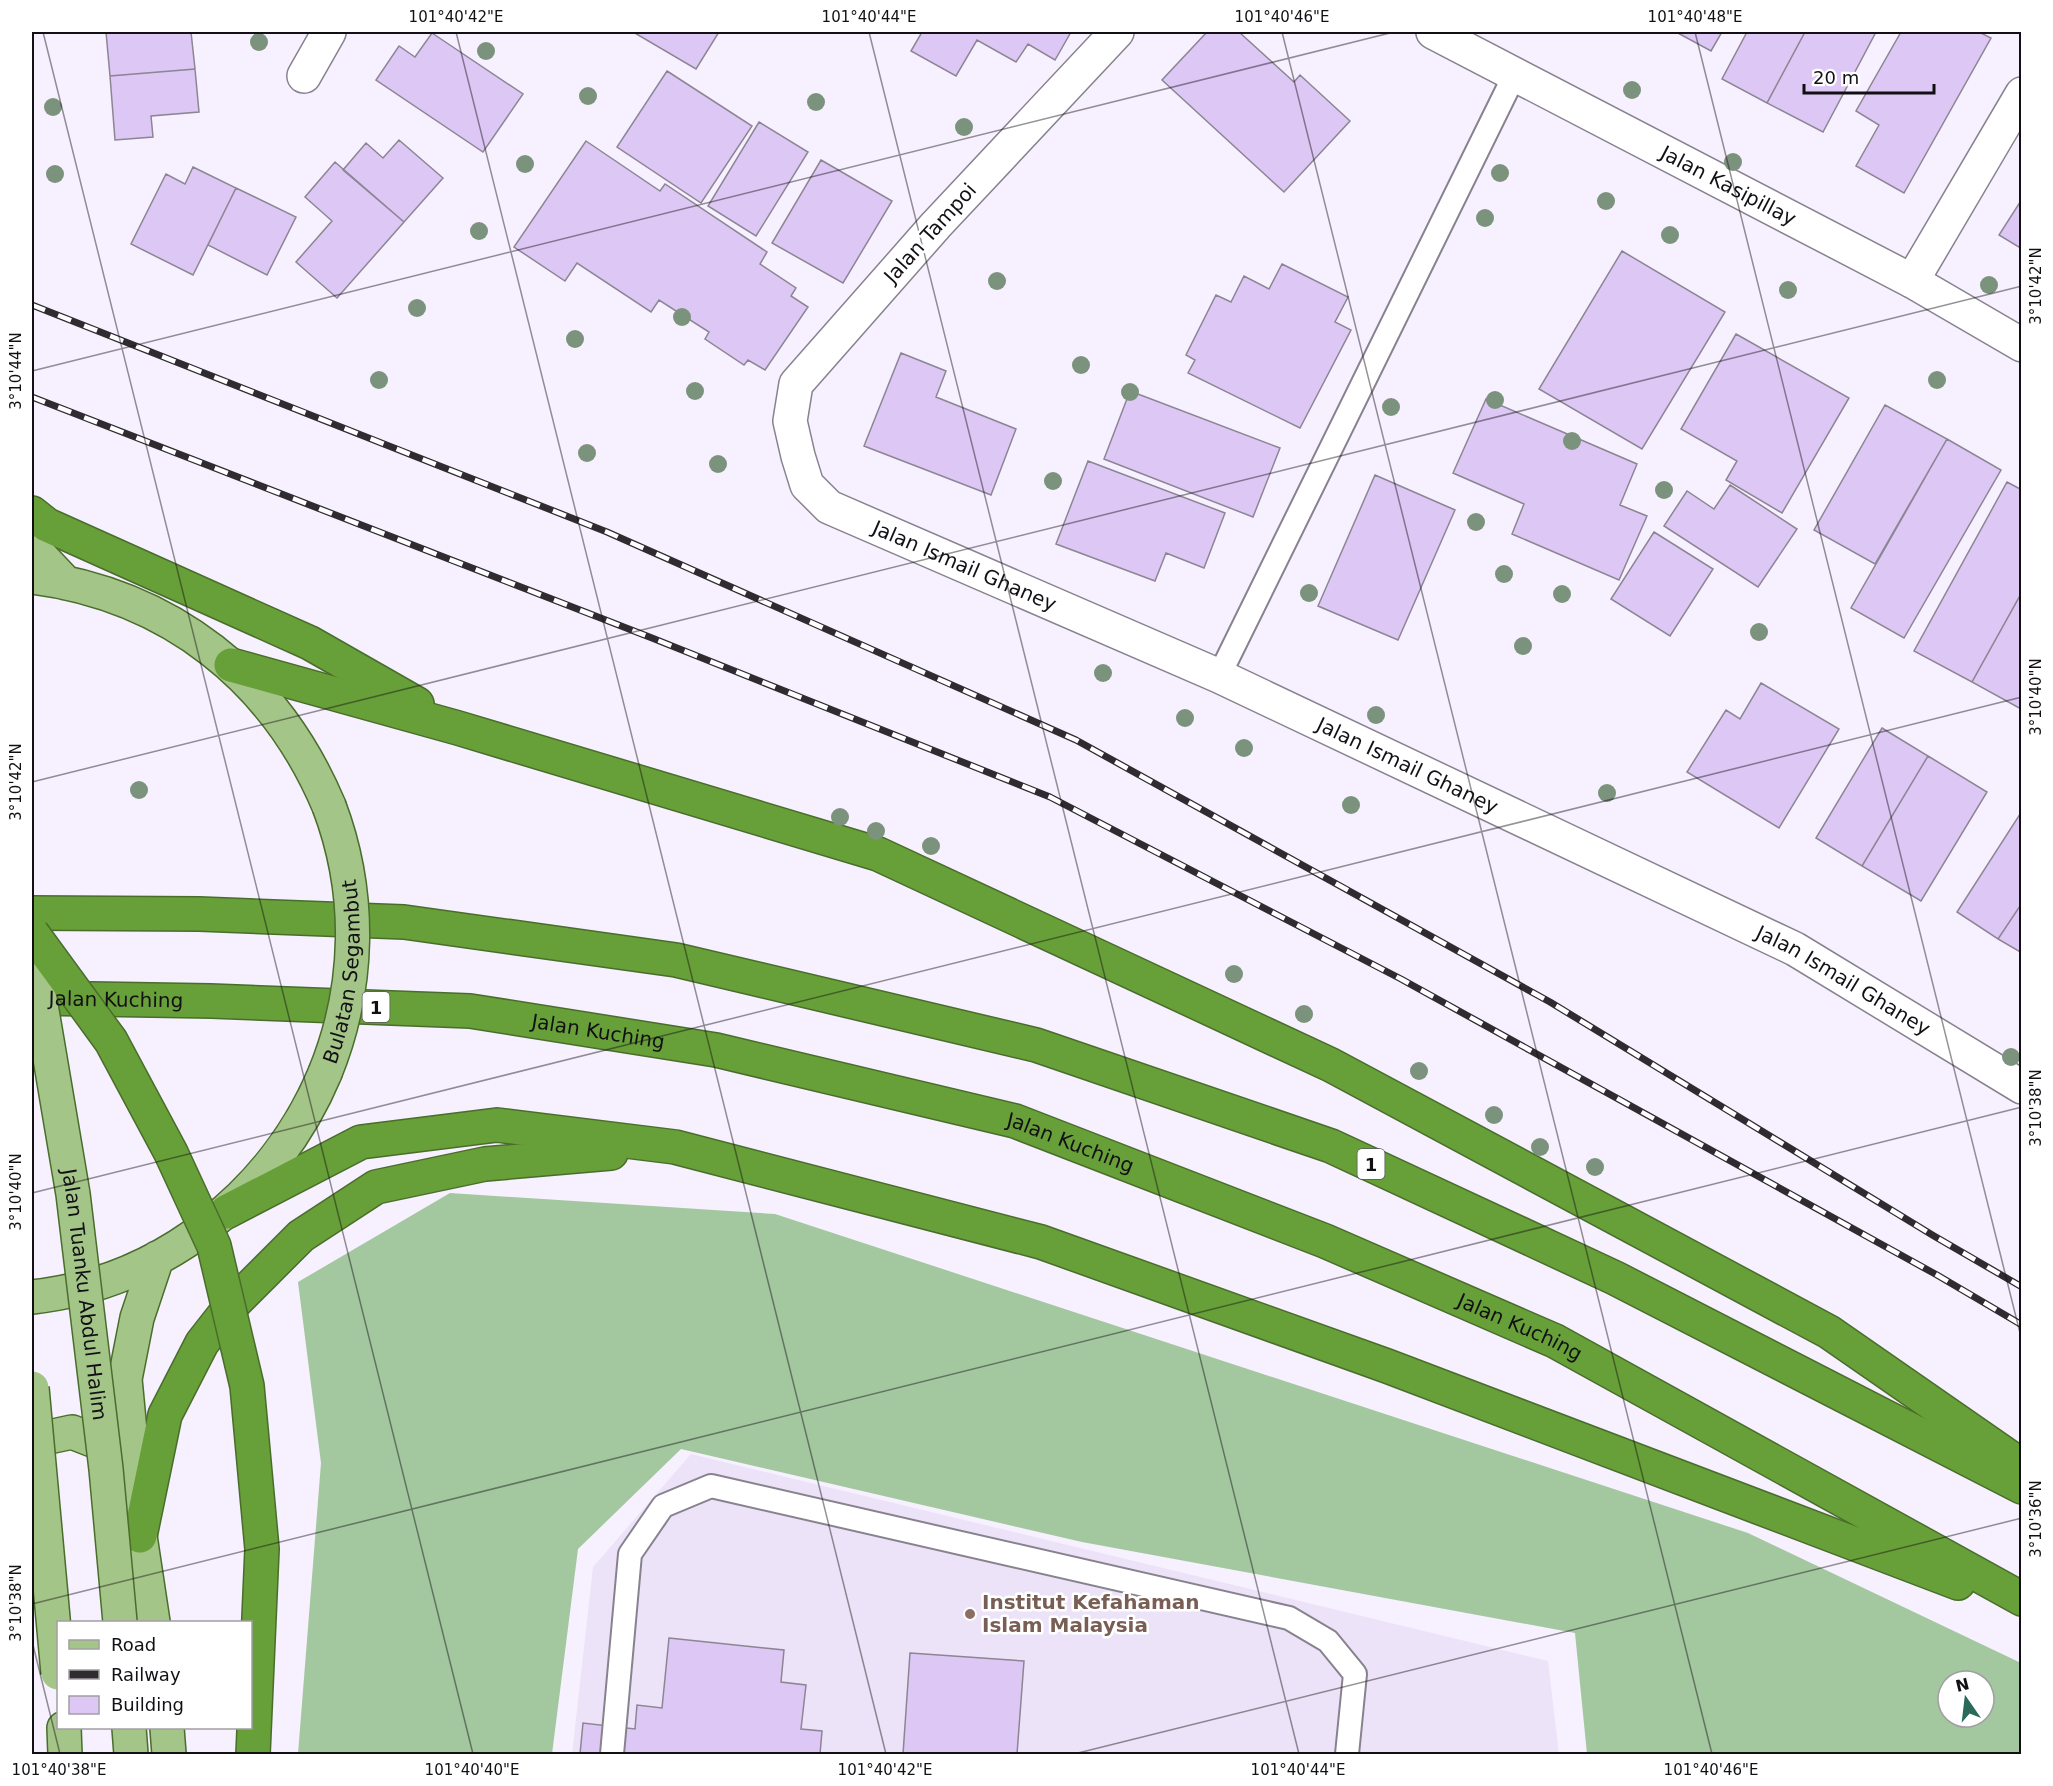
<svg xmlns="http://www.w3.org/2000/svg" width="2053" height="1786" viewBox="0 0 2053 1786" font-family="'DejaVu Sans',sans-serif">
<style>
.built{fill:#ede3f8}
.forest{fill:#a3c79f;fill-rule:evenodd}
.building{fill:#ddc7f5;stroke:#8c8593;stroke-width:1.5}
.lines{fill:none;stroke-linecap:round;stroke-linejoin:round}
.lane-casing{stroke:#88828f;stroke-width:26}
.street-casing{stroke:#88828f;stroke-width:36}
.primary-casing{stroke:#4a6d2c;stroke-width:36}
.highway-casing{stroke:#4a6d2c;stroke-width:36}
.lane{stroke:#fff;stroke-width:22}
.street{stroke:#fff;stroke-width:33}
.primary{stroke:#a4c588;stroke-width:33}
.highway{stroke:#679f38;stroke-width:33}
.rail-casing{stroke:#2f2b31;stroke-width:7}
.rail{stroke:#fff;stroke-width:4.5;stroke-dasharray:14;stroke-linecap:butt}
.primary-bridge-casing{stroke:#4a6d2c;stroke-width:36;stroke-linecap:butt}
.highway-bridge-casing{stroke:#4a6d2c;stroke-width:36;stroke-linecap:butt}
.primary-bridge{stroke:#a4c588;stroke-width:33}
.highway-bridge{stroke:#679f38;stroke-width:33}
.tree{fill:#7b927c}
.ticks{fill:none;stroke:#131015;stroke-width:1.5;stroke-opacity:0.45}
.education-dot{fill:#8d6e63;stroke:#fff;stroke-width:2}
.labels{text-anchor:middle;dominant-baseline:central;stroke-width:5;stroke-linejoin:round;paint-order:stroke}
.shield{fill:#fff;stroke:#5a585b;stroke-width:1.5}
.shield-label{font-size:18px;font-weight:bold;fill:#131015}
.street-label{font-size:20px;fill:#131015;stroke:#fff}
.education-label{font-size:20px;font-weight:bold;fill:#785e54;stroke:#fff;text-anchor:start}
.neatline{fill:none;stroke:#131015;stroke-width:2}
.ticks-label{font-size:15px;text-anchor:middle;fill:#131015}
</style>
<rect width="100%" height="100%" fill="#f7f0ff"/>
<path class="built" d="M691,1454L1548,1661L1559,1754H572L593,1567Z"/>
<path class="forest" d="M450,1193L775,1214L1748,1533L2021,1663V1754H1587L1575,1633L1082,1542L681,1449L578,1549L552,1754H298L321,1463L298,1282ZM1948,1681H1984V1717H1948Z"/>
<path class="building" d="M106,32H191L195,69L110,76Z
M633,32H719L696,69Z
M922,32H1071L1055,60L1028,44L1016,62L977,40L956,76L911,51Z
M1207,32H1239L1294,82L1300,75L1350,121L1284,192L1162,80Z
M1676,32H1722L1711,51Z
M1747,32H1805L1767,103L1722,79Z
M1805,32H1876L1823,132L1767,103Z
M1901,32H1979L1991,38L1904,193L1856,166L1879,125L1856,111Z
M432,33L523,94L483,152L376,80L399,46L415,57Z
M195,69L199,112L151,116L153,137L115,140L110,76Z
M667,71L752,126L701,203L617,147Z
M759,122L808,152L756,236L708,206Z
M399,140L443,178L404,222L343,170L366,143L383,158Z
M586,141L660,191L665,184L767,252L760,264L796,288L791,296L808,307L765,370L748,360L744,365L705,339L709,332L659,300L651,312L577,263L565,281L514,247Z
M821,160L892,201L843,283L772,243Z
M335,162L404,222L337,298L296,262L332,221L305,197Z
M193,167L236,188L193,275L131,244L166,174L185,184Z
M236,188L296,217L267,275L208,245Z
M2022,199V249L1999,235Z
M1622,251L1725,312L1642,449L1539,389Z
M1282,264L1348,297L1335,322L1351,330L1300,428L1188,373L1195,360L1186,355L1216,295L1231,302L1244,276L1269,289Z
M1736,334L1849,398L1782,513L1726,480L1737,461L1681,429Z
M901,353L946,371L936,397L1016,429L991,495L864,446Z
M1130,391L1280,448L1253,517L1104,459Z
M1486,399L1637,464L1620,505L1647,516L1619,580L1512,534L1524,504L1453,473Z
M1885,405L1947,439L1875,564L1814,530Z
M1947,439L2001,470L1904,638L1851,608Z
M1088,461L1225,513L1204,568L1166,553L1155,581L1056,544Z
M1375,475L1455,510L1398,640L1318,606Z
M2007,482L2022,490V592L1972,682L1914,651Z
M1730,485L1797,529L1758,587L1664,526L1687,491L1714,509Z
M1654,532L1713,569L1670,636L1611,599Z
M2022,592V707L2021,709L1972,682Z
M1761,683L1839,729L1779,828L1687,772L1726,710L1740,719Z
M1882,728L1928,756L1862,866L1816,838Z
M1928,756L1987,792L1921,901L1862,866Z
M2022,811V903L1998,939L1957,912Z
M2022,903V953L1998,939Z
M669,1638L784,1650L781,1682L806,1685L801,1729L822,1731L820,1754H580L583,1723L635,1729L637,1705L662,1708Z
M910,1653L1024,1661L1017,1754H903Z"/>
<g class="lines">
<g class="lane-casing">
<path id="lane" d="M1219,676L1515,74
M612,1754L630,1554L663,1506L711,1486L1289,1618L1328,1641L1355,1674L1347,1754"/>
</g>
<g class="street-casing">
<g id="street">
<path id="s1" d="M1117,32L936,225L796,384L790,421L798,456L807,485L829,507L1219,676L1795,949L2022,1087"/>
<path id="s2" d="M1433,32L1912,281L2022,345"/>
<path d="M304,76L329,32"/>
<path d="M1912,281L2022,94"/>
</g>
</g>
<g class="primary-casing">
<path id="primary" d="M32,547L66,583
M32,577C170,595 275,678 329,806
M32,1297C163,1283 275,1193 325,1073
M32,1449L44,1438L72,1432L108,1446L118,1463
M153,1622L140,1536L125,1379L137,1318L157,1258
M64,1728L65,1754
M129,1728L131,1754
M167,1728L169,1754"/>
</g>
<g class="highway-casing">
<g id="highway">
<path d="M32,513L47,525L310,643L417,704"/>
<path d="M231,665L458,728L878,854L1331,1065L1829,1332L2022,1466"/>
<path d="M32,913L199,914L404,922L676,960L1036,1045L1331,1146L1615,1278L2022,1487"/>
<path id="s3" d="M32,998L211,1001L470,1011L716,1050L1015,1121L1325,1241L1555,1341L2022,1599"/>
<path d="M226,1212L361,1142L497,1125L675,1147L1041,1242L1387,1366L1958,1583"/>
<path d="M140,1536L165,1415L202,1343L231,1306L301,1236L376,1187L485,1164L611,1153"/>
</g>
</g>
<use href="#lane" class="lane"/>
<use href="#street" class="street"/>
<use href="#primary" class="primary"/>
<use href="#highway" class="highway"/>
<g class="rail-casing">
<path id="rail" d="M32,305L607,532L1076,740L1550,1002L1934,1236L2022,1287
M32,397L652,638L1050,797L1401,979L1937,1275L2022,1325"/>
</g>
<use href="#rail" class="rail"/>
<g class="primary-bridge-casing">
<g id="primary-bridge">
<path id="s4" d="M32,969L40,999L73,1194L106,1469L120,1622"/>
<path id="s5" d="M325,1073C360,987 362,893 329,806"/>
<path d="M32,1388L58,1673"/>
</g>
</g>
<g class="highway-bridge-casing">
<path id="highway-bridge" d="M32,933L111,1041L171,1153L214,1246L247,1386L262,1549L253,1754"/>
</g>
<use href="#primary-bridge" class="primary-bridge"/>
<use href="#highway-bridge" class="highway-bridge"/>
</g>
<g class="tree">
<circle cx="259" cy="42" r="9"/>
<circle cx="486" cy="51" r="9"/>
<circle cx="1632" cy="90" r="9"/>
<circle cx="588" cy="96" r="9"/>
<circle cx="816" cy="102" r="9"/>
<circle cx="53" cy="107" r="9"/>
<circle cx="964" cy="127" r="9"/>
<circle cx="1733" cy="162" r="9"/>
<circle cx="525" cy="164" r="9"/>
<circle cx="1500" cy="173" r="9"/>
<circle cx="55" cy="174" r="9"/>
<circle cx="1606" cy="201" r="9"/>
<circle cx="1485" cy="218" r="9"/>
<circle cx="479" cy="231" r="9"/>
<circle cx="1670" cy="235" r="9"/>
<circle cx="997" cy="281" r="9"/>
<circle cx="1989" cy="285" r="9"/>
<circle cx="1788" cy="290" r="9"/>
<circle cx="417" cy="308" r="9"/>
<circle cx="682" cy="317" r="9"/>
<circle cx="575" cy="339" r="9"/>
<circle cx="1081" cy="365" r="9"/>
<circle cx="379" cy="380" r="9"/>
<circle cx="1937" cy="380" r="9"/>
<circle cx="695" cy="391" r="9"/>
<circle cx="1130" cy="392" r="9"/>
<circle cx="1495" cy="400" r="9"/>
<circle cx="1391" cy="407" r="9"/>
<circle cx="1572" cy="441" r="9"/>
<circle cx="587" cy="453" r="9"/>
<circle cx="718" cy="464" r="9"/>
<circle cx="1053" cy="481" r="9"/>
<circle cx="1664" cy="490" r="9"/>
<circle cx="1476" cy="522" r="9"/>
<circle cx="1504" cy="574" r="9"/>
<circle cx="1309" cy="593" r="9"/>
<circle cx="1562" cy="594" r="9"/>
<circle cx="1759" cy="632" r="9"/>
<circle cx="1523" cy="646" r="9"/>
<circle cx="1103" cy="673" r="9"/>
<circle cx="1376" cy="715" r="9"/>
<circle cx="1185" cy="718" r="9"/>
<circle cx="1244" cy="748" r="9"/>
<circle cx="139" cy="790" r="9"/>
<circle cx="1607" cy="793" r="9"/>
<circle cx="1351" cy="805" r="9"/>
<circle cx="840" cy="817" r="9"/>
<circle cx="876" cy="831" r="9"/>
<circle cx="931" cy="846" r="9"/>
<circle cx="1234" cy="974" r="9"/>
<circle cx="1304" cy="1014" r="9"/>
<circle cx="2011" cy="1057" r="9"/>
<circle cx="1419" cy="1071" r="9"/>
<circle cx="1494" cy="1115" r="9"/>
<circle cx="1540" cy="1147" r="9"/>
<circle cx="1595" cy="1167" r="9"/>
</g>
<path class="ticks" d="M43,32L473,1754M456,32L886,1754M869,32L1299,1754M1282,32L1712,1754M1695,32L2022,1341M32,371L1394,32M32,782L2022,286M32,1193L2022,697M32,1604L2022,1107M32,1641L60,1754M1074,1754L2022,1518"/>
<circle class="education-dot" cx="970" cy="1614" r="6"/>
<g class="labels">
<g class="shield">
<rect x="362.5" y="992" width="27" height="30" rx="4.5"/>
<rect x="1357.5" y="1149" width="27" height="30" rx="4.5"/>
</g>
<g class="shield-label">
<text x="376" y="1007">1</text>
<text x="1371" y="1164">1</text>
</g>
<g class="street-label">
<text stroke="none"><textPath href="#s2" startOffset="333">Jalan Kasipillay</textPath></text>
<text transform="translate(930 233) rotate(-48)">Jalan Tampoi</text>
<text stroke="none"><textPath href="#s1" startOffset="759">Jalan Ismail Ghaney</textPath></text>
<text stroke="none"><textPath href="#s1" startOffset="1245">Jalan Ismail Ghaney</textPath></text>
<text stroke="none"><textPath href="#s5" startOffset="104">Bulatan Segambut</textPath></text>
<text stroke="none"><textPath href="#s1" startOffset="1731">Jalan Ismail Ghaney</textPath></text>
<text stroke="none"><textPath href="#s3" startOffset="84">Jalan Kuching</textPath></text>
<text stroke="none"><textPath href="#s3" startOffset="568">Jalan Kuching</textPath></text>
<text stroke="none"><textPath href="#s3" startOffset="1054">Jalan Kuching</textPath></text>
<text stroke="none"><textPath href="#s4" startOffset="330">Jalan Tuanku Abdul Halim</textPath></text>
<text stroke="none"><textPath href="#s3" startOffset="1540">Jalan Kuching</textPath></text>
</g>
<g class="education-label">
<text x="982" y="1602">Institut Kefahaman<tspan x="982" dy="23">Islam Malaysia</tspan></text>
</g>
</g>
<rect width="2053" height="1786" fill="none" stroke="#ffffff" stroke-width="66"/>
<rect x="57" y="1621" width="195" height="108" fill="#ffffff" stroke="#a19fa1" stroke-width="1.5"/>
<rect x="69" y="1640" width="30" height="9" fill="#a4c588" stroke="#a19fa1" stroke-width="1.5"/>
<text x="111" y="1651" font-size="18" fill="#131015">Road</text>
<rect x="69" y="1670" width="30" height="9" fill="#2f2b31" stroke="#a19fa1" stroke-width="1.5"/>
<text x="111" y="1681" font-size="18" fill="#131015">Railway</text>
<rect x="69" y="1696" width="30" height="18" fill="#ddc7f5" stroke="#a19fa1" stroke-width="1.5"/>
<text x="111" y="1711" font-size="18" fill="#131015">Building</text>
<g transform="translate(1966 1699) rotate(346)"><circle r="28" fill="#ffffff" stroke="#a19fa1" stroke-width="1.5"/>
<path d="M0-4.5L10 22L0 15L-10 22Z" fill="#2a6a58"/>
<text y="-9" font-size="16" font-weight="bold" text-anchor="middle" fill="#131015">N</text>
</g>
<path d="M1804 84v9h130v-9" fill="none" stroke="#131015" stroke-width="3"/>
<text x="1813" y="84" font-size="18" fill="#131015" stroke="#ffffff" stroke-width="4.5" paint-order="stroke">20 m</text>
<rect x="33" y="33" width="1987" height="1720" class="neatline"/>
<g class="ticks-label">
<text x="456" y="22">101°40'42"E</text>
<text x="869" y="22">101°40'44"E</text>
<text x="1282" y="22">101°40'46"E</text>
<text x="1695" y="22">101°40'48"E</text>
<text transform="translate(2036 286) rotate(-90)" y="5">3°10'42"N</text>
<text transform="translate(16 371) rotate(-90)" y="5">3°10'44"N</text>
<text transform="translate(2036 697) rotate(-90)" y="5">3°10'40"N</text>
<text transform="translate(16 782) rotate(-90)" y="5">3°10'42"N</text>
<text transform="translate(2036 1108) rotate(-90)" y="5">3°10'38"N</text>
<text transform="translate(16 1192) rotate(-90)" y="5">3°10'40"N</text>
<text transform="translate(2036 1519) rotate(-90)" y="5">3°10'36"N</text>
<text transform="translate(16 1603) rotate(-90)" y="5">3°10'38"N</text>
<text x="59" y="1775">101°40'38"E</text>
<text x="472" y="1775">101°40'40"E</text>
<text x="885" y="1775">101°40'42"E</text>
<text x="1298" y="1775">101°40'44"E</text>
<text x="1711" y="1775">101°40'46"E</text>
</g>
</svg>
